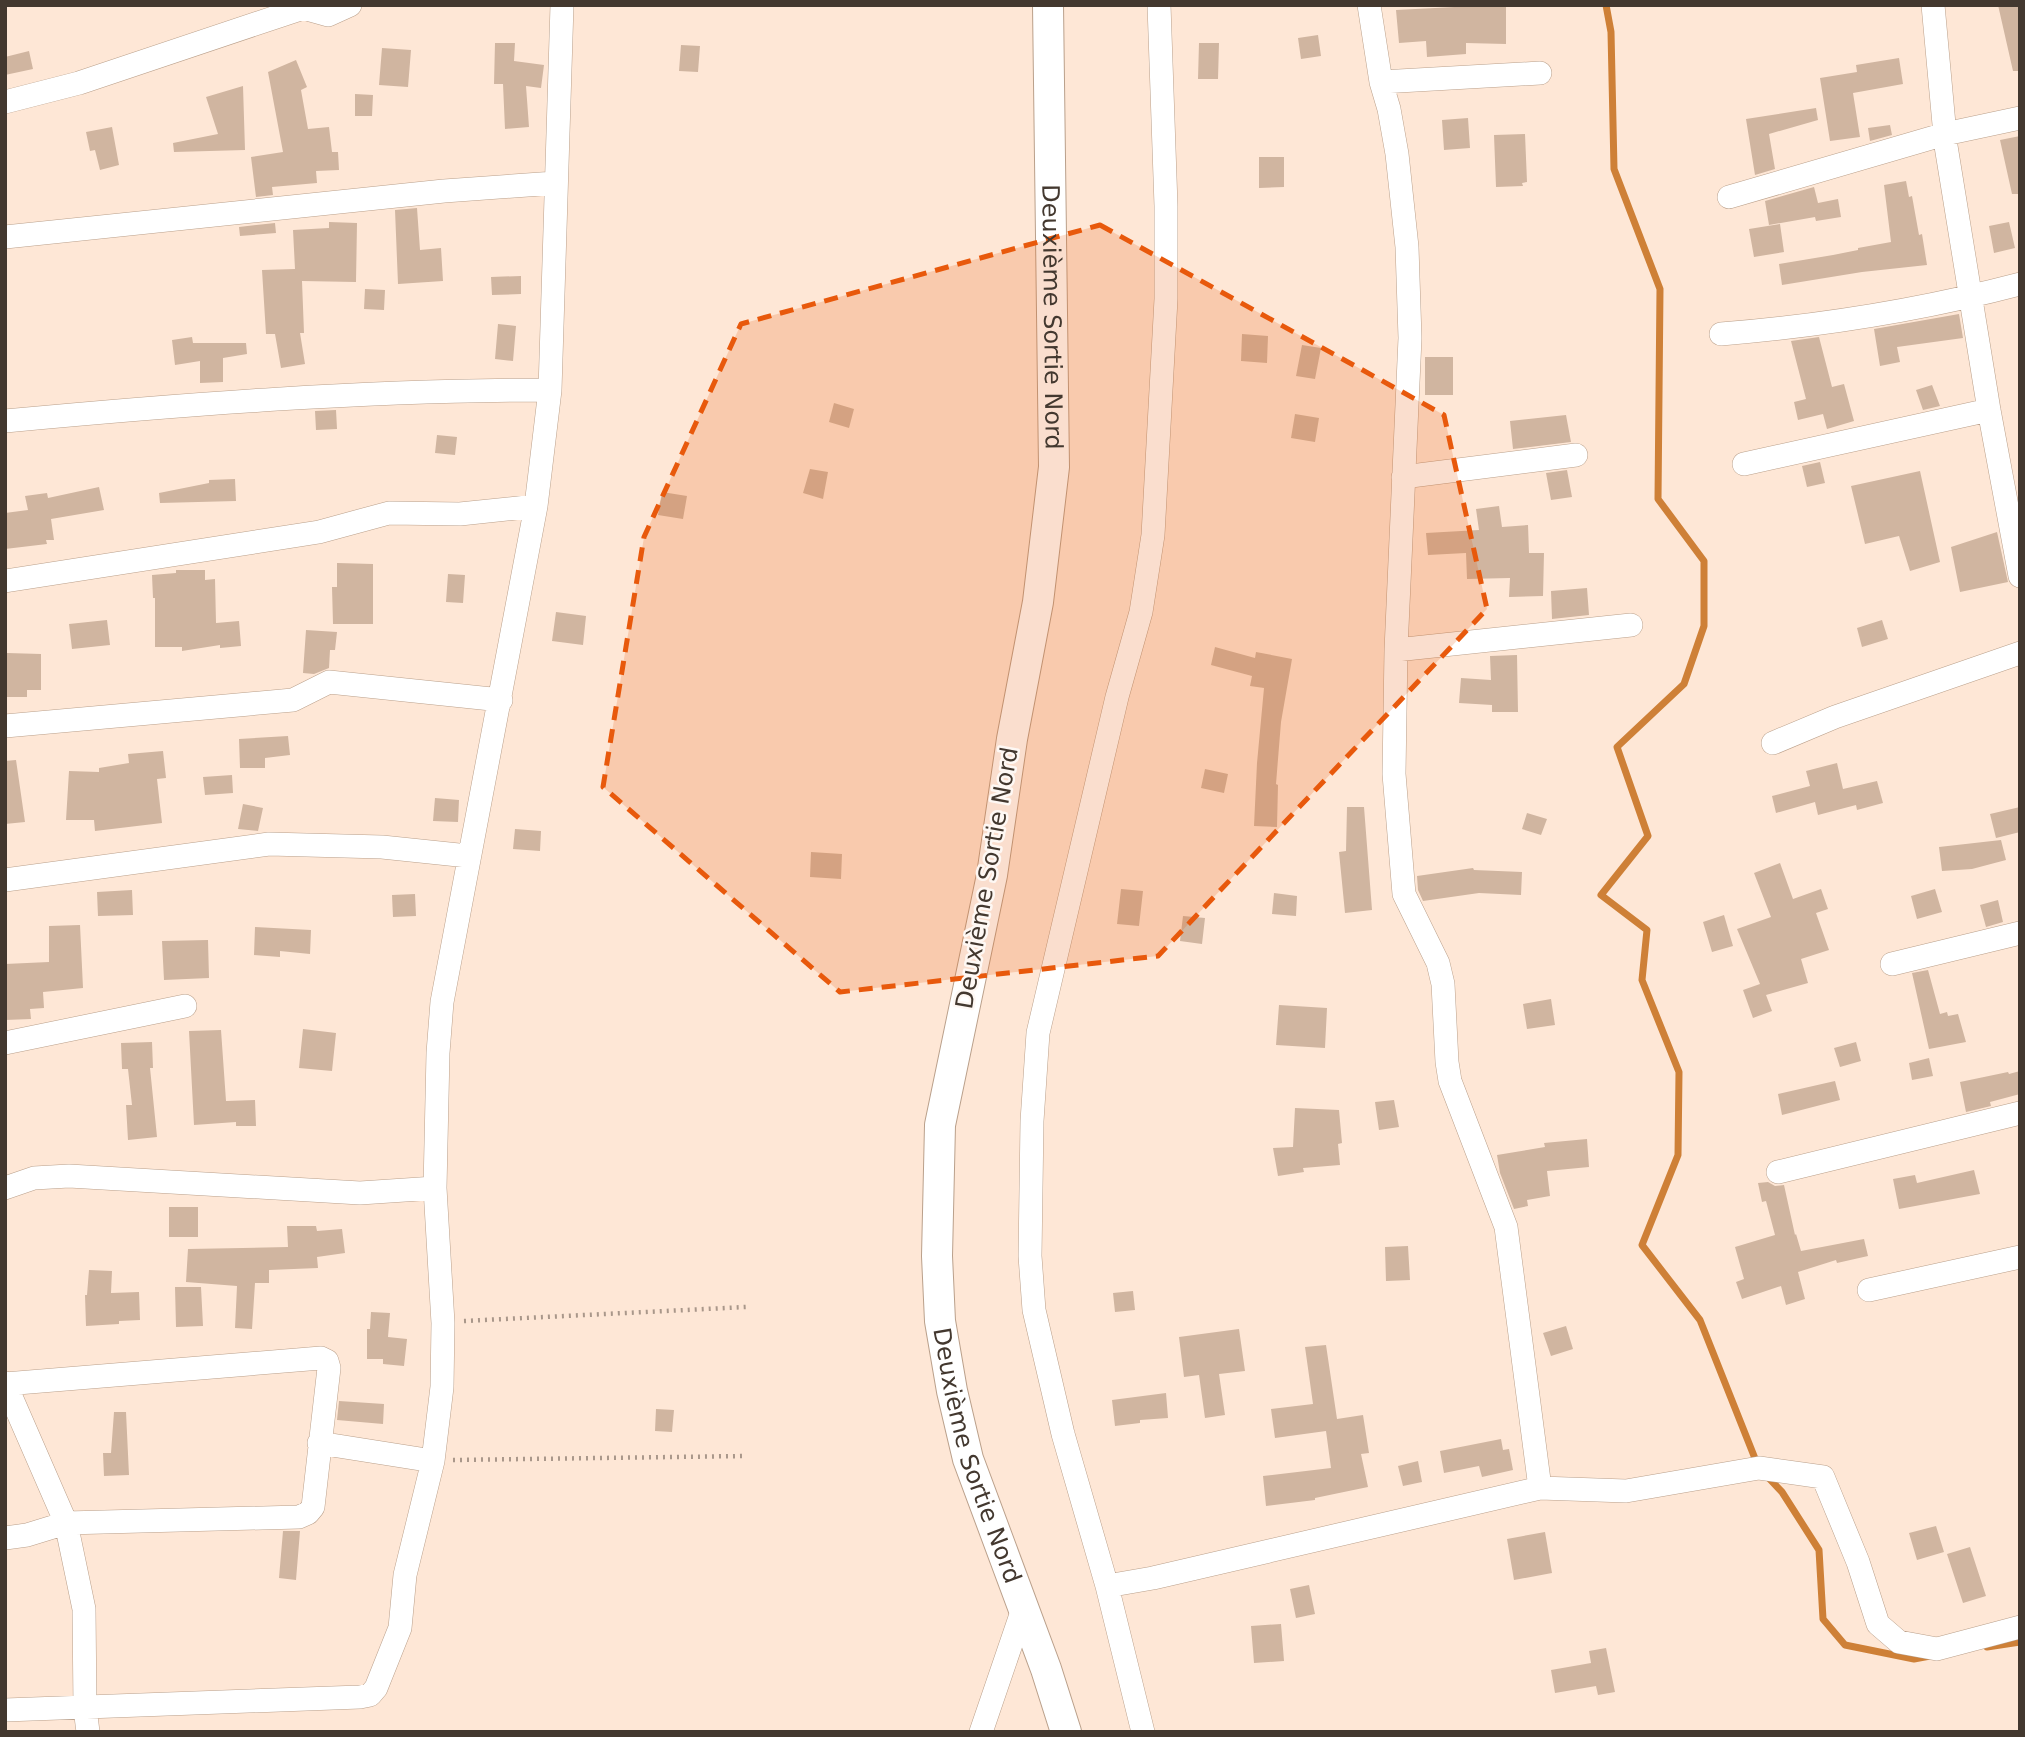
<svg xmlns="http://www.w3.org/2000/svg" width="2025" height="1737" viewBox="0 0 2025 1737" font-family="'DejaVu Sans',sans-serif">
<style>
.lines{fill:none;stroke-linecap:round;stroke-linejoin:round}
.stream{stroke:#ce8037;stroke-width:7}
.building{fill:#d0b5a0}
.minor-casing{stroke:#baa08b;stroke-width:24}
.major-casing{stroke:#baa08b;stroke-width:32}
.path{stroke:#a9978a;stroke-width:4.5;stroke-dasharray:2 5;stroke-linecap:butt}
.minor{stroke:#fff;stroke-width:23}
.major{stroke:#fff;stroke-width:30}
.marked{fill:#e8590c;fill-opacity:0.2;stroke:#e8590c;stroke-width:5;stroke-dasharray:14 9;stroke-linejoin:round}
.labels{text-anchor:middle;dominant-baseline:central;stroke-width:5;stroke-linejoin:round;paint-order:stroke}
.street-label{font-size:24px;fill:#43382f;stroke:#fef8f4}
</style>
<rect width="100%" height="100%" fill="#fee7d6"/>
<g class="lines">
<path class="stream" d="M1606,5L1611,32L1614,169L1660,289L1658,499L1704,561V626L1684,684L1617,747L1648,836L1601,895L1647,930L1642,980L1679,1072L1678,1155L1642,1245L1700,1320L1758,1466
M1766,1475L1782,1492L1819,1550L1823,1619L1845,1645L1914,1659L1930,1656
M1987,1647L2020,1642"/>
</g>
<path class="building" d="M1998,5H2020V71H2013Z
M1474,6L1506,7V44L1466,43V54L1427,57L1426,41L1399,43L1396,10Z
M1318,35L1321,56L1301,59L1298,38Z
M495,43H515L514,61L544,65L541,88L526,86L529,127L505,129L503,84H494Z
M1199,43H1219L1218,79H1198Z
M681,45L700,46L698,72L679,71Z
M382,48L411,50L408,87L379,85Z
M29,51L33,69L5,75V57Z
M1899,58L1903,84L1853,93L1860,137L1830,141L1820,78L1857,72L1856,65Z
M296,60L307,87L301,90L308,129L329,127L332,152H338L339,170L316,171L317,183L272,187L273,195L256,197L251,157L283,152L268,72Z
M243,86L245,150L174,152L173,143L218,134L206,97Z
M355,94L373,95L372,116H355Z
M1816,108L1818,120L1769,134L1775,169L1755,175L1746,119Z
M1468,118L1470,148L1444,150L1442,120Z
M1890,125L1892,135L1870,141L1868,128Z
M112,127L119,165L100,170L95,150L90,151L86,132Z
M1525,134L1527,182L1522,183L1523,186L1496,187L1494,135Z
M2020,136V194H2012L2000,140Z
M1259,157H1284V187L1259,188Z
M1906,181L1909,197L1912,196L1919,235L1922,234L1927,265L1862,272L1782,285L1779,264L1833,255L1858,250V248L1891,242L1884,185Z
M1814,187L1818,203L1838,199L1841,217L1816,221L1815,217L1769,225L1765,201Z
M417,208L420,250L441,248L443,281L398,284L395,210Z
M329,222L357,223L356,282L302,281L304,333H300L305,364L281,368L275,334H266L262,270L295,269L293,230L329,228Z
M2009,222L2015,248L1994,253L1989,226Z
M275,223L276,233L240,236L239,227Z
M1780,224L1784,252L1754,257L1749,229Z
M521,276V294L492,295L491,277Z
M365,289L385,290L384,310L364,309Z
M1959,314L1963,338L1897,347L1900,362L1880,366L1874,329Z
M498,324L516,326L513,361L495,359Z
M1242,334L1268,336L1267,363L1241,361Z
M192,337L193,343H246L247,354L223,358V382L200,383V361L175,365L172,340Z
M1819,337L1832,387L1844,384L1854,421L1827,429L1823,414L1798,420L1794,402L1806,399L1791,341Z
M1302,345L1321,348L1315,379L1296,376Z
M1425,357H1453V395H1425Z
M1932,385L1940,406L1923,410L1916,390Z
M834,403L854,409L849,428L829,422Z
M336,410L337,429L316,430L315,411Z
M1295,414L1319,418L1315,442L1291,438Z
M1566,415L1571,442L1513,449L1510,421Z
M437,435L457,437L455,455L435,453Z
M1820,462L1825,483L1807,487L1802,466Z
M810,469L828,472L823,499L803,493Z
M1567,470L1572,497L1551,500L1546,473Z
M1920,471L1940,562L1910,571L1899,536L1865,544L1851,486Z
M235,479L236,501L160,503L159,493L209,483V480Z
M99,487L104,510L51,519L54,540H46L47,544L5,549V513L28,510L25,496L47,493L48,498Z
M662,492L687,496L683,519L658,515Z
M1499,506L1502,527L1528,525L1529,553H1544L1543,596L1509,597L1510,578L1467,579L1466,553L1428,555L1426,533L1479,530L1476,509Z
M1997,532L2008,582L1960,592L1951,547Z
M337,563L373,564V624H333L332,587H337Z
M176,570H205V580L215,579L216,623L239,621L241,646L220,648V645L182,651V647H155V598H153L152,575L176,573Z
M448,574L465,575L463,603L446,602Z
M1587,588L1589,615L1552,619L1551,591Z
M556,612L586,616L583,645L552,641Z
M107,620L110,645L72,649L69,624Z
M1882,620L1888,639L1862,647L1857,628Z
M306,630L337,632L335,650H330L329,668L314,674L303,673Z
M1215,647L1255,658L1256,652L1292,659L1281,722L1276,784L1278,785L1277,827L1254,826L1257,763L1264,688L1250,686L1252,676L1211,665Z
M7,653L41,654V690H27V697H7Z
M1517,655L1518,712H1492V705L1459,703L1461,678L1491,680L1490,656Z
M288,736L290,755L265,758V768H240L239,739Z
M163,751L166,778L157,779L162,823L95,831L94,820H66L69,771L99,772V768L129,763L128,754Z
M16,760L25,822L5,824V761Z
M1837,763L1843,789L1877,781L1883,803L1857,810L1856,805L1818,815L1815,802L1776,813L1772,796L1810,786L1806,771Z
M1205,769L1228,774L1224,793L1201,788Z
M232,775L233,793L205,795L203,777Z
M435,798L459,800L458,822L433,821Z
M243,804L263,808L258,831L238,829Z
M1347,807H1364L1372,910L1345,913L1339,852L1346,851Z
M2020,807V832L1996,838L1990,814Z
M1527,813L1547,819L1541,835L1522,829Z
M515,829L541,831L540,851L513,849Z
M2001,840L2006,860L1972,869L1942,871L1939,847Z
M811,852L842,854L841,879L810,877Z
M1780,863L1793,899L1821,889L1828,909L1816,913L1829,950L1801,959L1808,983L1766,995L1772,1011L1753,1018L1743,990L1760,984L1737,929L1771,917L1754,873Z
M1473,868L1474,870L1522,872L1521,895L1479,893L1423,901L1418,890L1417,876Z
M1121,889L1143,891L1139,926L1117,924Z
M1935,889L1942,912L1917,919L1911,896Z
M132,890L133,915L98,916L97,892Z
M1274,893L1297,896L1296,916L1272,914Z
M415,894L416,916L393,917L392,895Z
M1998,900L2003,922L1986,927L1980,905Z
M1724,915L1733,946L1712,952L1703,922Z
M1183,916L1205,918L1202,944L1180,941Z
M80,925L83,988L43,992L44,1008L30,1009L31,1019L5,1020V964L49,962V926Z
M255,927L311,930L310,954L280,951V957L254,955Z
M208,940L209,978L164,980L162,941Z
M1928,970L1940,1014L1947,1012L1948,1016L1958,1014L1966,1042L1929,1049L1912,973Z
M1551,999L1555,1025L1527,1029L1523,1004Z
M1279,1005L1327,1008L1325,1048L1276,1045Z
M303,1029L336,1033L332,1071L299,1068Z
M221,1030L226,1101L255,1100L256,1126H236V1122L194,1125L189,1031Z
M152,1042L153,1068H150L157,1137L128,1140L126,1105H132L128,1069H122L121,1043Z
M1856,1042L1861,1061L1840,1067L1834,1048Z
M1929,1058L1933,1076L1912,1080L1909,1063Z
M2020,1071V1094L1990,1102L1991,1106L1966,1112L1960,1082L2008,1072L2009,1074Z
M1835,1081L1840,1100L1782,1115L1778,1094Z
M1394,1100L1399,1127L1379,1130L1375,1102Z
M1295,1108L1339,1110L1342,1143L1338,1144L1340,1165L1303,1168L1304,1172L1278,1176L1273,1148L1293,1147Z
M1587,1139L1589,1167L1547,1171L1550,1196L1527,1200L1528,1206L1514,1209L1500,1173L1497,1155L1545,1147L1544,1143Z
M1974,1170L1980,1194L1899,1209L1893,1179L1915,1175L1917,1183Z
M1768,1182L1775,1186L1784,1185L1795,1235L1796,1234L1801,1251L1864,1239L1868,1256L1837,1263L1836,1260L1798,1272L1805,1299L1786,1305L1781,1286L1742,1299L1736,1282L1744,1279L1735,1247L1775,1235L1766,1201L1762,1202L1758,1183Z
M169,1207H198V1237H169Z
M287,1226H316L317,1231L342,1229L345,1253L317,1257L318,1268L269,1270V1283H255L252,1329L235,1328L237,1286L186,1282L188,1249L288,1247Z
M1408,1246L1410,1280L1386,1281L1385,1247Z
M89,1270L112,1271L111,1293L139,1292L140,1320L119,1321V1324L86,1326L85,1295H87Z
M175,1287H201L203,1326L176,1327Z
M1133,1291L1135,1310L1115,1312L1113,1293Z
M371,1312L390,1313L388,1337L407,1339L404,1366L383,1364V1359H367V1329H370Z
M1566,1326L1573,1349L1551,1356L1543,1333Z
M1239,1329L1245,1371L1219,1374L1225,1415L1205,1418L1199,1375L1184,1377L1179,1337Z
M1326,1345L1337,1419L1363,1415L1369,1453L1361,1454L1368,1487L1315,1498V1500L1266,1506L1263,1476L1331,1468L1326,1431L1275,1438L1271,1409L1313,1404L1305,1347Z
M1166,1393L1168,1418L1140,1420V1423L1115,1426L1112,1400Z
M339,1401L384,1404L383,1424L337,1420Z
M656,1409L674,1410L672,1432L655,1431Z
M114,1412H126L129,1475L104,1476L103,1453H111Z
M1501,1439L1503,1450L1509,1449L1513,1470L1482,1477L1479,1466L1444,1473L1440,1451Z
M1418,1461L1422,1482L1403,1486L1398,1466Z
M1936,1526L1944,1552L1917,1560L1909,1533Z
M283,1531H300L296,1580L279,1578Z
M1545,1532L1552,1573L1514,1580L1507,1539Z
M1970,1547L1986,1596L1963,1603L1947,1554Z
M1309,1585L1315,1614L1296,1618L1290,1589Z
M1281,1624L1284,1661L1254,1663L1251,1626Z
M1606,1648L1615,1692L1598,1695L1596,1686L1555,1693L1551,1670L1591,1663L1589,1651Z"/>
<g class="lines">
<g class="minor-casing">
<path id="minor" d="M1369,5L1381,82L1389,109L1397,154L1407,247L1410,338L1396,650L1394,774L1404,894L1438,963L1443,984L1447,1062L1450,1081L1506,1227L1540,1488L1626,1491L1759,1468L1823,1477L1858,1562L1878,1624L1899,1642L1937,1649L2020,1627
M1933,5L1946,146L1989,410L2020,576
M1381,82L1540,73
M5,102L79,83L303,8L328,15L350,5
M1729,197L1945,134L2020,118
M5,237L444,191L555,183
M1721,334C1819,326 1925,309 2020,284
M5,421C186,404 368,390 550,390
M1744,464L1989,410
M1403,477L1576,455
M5,581L319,532L389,513L460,514L536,506
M1396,650L1631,625
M5,726L293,700L329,682L501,700
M1773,743L1835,717L2020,653
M5,880L269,844L382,847L468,856
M1892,964L2020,933
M5,1043L185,1006
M1778,1172L2020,1113
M5,1188L34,1178L69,1176L360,1193L435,1188
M1869,1290L2020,1257
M5,1383L66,1523L84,1609L85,1708L88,1732
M5,1384L321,1358L327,1361L329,1368L313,1507L308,1513L299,1517L66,1523L27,1535L5,1538
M319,1443L433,1461
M1107,1586L1153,1578L1540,1488
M5,1710L360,1697L370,1695L376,1688L400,1628L405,1575L433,1461L442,1387L443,1323L435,1188L438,1053L442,1002L536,506L550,390L562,5
M981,1732L1023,1609
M1143,1732L1107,1586L1063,1434L1034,1310L1030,1256L1032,1121L1038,1033L1117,697L1141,612L1153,535L1166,299V206L1159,5"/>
</g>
<g class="major-casing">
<g id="major">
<path id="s1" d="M1048,5L1054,467L1038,602L1012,739L992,875L940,1125L937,1256L940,1321L952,1391L968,1459L1046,1669L1066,1732"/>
</g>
</g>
<path class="path" d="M464,1321L746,1307
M453,1460L746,1456"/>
<use href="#minor" class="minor"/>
<use href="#major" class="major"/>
</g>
<path class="marked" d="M1100,225L1444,415L1487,609L1158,956L840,992L603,787L644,537L741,324Z"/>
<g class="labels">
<g class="street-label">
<text stroke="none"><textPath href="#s1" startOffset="312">Deuxième Sortie Nord</textPath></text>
<text transform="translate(987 878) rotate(-80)">Deuxième Sortie Nord</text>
<text stroke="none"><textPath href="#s1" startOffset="1466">Deuxième Sortie Nord</textPath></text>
</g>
</g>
<rect width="2025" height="1737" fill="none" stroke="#43382f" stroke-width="14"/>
</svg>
